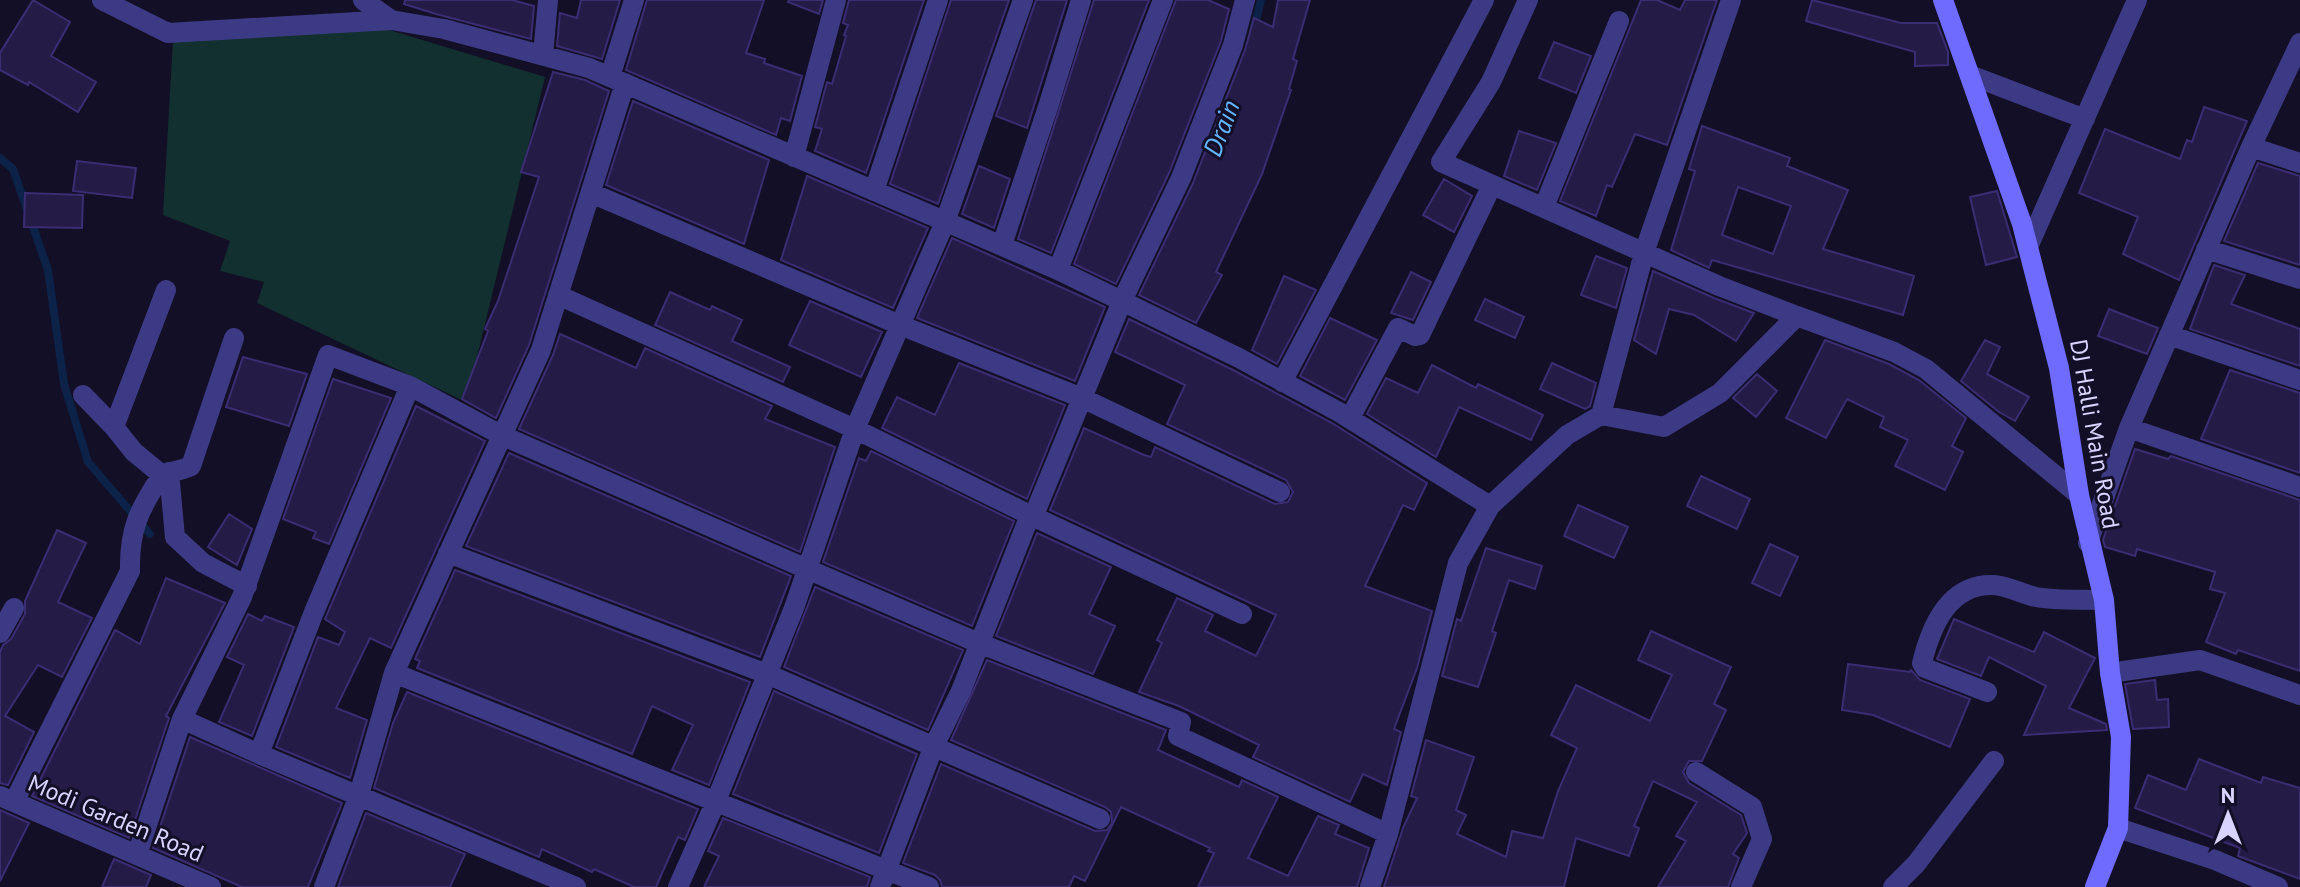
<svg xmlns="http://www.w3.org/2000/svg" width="2300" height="887" viewBox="0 0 2300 887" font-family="'PT Sans',sans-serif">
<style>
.green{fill:#12302f}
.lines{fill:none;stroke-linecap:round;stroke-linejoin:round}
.stream{stroke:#0c2248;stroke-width:8}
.building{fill:#241b47;stroke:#3b2d73;stroke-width:2;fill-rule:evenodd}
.street{stroke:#3d3a85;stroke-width:20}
.secondary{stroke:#6f6bff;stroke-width:20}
.labels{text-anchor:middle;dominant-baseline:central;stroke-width:6;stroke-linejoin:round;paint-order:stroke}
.street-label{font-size:24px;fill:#d9d4ff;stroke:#130f26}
.water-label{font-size:26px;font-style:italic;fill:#62b6ff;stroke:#130f26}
</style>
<rect width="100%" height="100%" fill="#130f26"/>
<path class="green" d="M376,26L545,77L466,402L257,303L264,282L220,271L230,241L163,215L173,40Z"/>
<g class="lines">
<path class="stream" d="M1254,28L1261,0
M0,158L13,169L48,270L64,384L88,462L150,534"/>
</g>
<path class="building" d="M33,0L70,22L51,56L96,82L78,112L29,82L28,85L0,70V53Z
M405,0H512L534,6L531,39L436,14L404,4Z
M581,0H620L602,59L557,46L560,13L577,18Z
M647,0H764L746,53L765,59L764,63L802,76L790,121L781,118L776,135L626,70Z
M789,0H823L819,14L788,2Z
M849,0H924L866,173L815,151L822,129L815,127L827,82L832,84L846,36L844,35L848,25L843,23Z
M951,0H1009L938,204L890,184Z
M1036,0H1067L1027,128L996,116Z
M1094,0H1149L1051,253L1018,239Z
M1176,0H1208L1229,9L1221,41L1169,173L1116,284L1074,264Z
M1278,0H1310L1293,59L1297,61L1289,89L1291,90L1262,174L1216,272L1222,275L1196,323L1139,295L1193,183L1245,50L1254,18L1273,27Z
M1641,0H1657L1680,10L1685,0H1717L1667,145L1635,134L1612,187L1607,185L1596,216L1560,201Z
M1812,0L1901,23H1937L1948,52V65L1915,66V52L1806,21Z
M1554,42L1591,56L1576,93L1539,78Z
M553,72L585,80L609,91L529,345L496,418L462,399L488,331L485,329L498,301L539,177L521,172Z
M633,101L769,160L744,244L606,185Z
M2204,107L2247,121L2179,280L2123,254L2138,217L2079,193L2105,129L2180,159L2187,140L2192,142Z
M1702,126L1790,158L1787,166L1848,190L1823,249L1914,276L1903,315L1712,260L1709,268L1671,250L1695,171L1689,169ZM1738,187L1791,206L1773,254L1722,235Z
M1519,131L1556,143L1537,190L1504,176Z
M77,161L136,168L132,198L73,191Z
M2258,163L2300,176V265L2224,241Z
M979,166L1010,179L994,228L962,214Z
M807,176L928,228L893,308L781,260Z
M1444,179L1472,196L1454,232L1423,215Z
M1997,191L2017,257L1986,265L1970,197Z
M25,193L83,195L82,228L24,227Z
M952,238L1105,307L1075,381L917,318Z
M1596,256L1627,268L1616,308L1581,295Z
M2214,265L2245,275L2231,304L2300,329V366L2190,329Z
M1653,271L1714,298L1754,313L1736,341L1694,315L1669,309L1656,354L1634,340Z
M1411,272L1431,282L1413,320L1391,313Z
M1284,276L1316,290L1277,364L1252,350Z
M670,292L710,310L712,306L742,320L732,341L790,367L783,382L655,325Z
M1485,299L1524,317L1515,338L1475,320Z
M810,301L882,332L861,377L789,345Z
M2109,309L2158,328L2147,354L2098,336Z
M1330,318L1377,340L1345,400L1300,376Z
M1129,319L1233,370L1332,423L1427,483L1414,510L1403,505L1365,586L1432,611L1417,668L1394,729L1401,732L1387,785L1363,774L1350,802L1253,757L1259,745L1179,706L1139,692L1162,643L1157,640L1177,598L1213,615L1205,631L1256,656L1276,615L1050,510L1084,428L1144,455L1151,457L1155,447L1275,504L1288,502L1293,492L1286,480L1167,424L1185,385L1115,352Z
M560,334L636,368L645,348L772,406L765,419L835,447L800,552L519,429L553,355Z
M1825,340L1889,364L1919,380L1966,418L1952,446L1963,452L1945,490L1895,466L1908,440L1880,427L1884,417L1847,399L1826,438L1786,418Z
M1985,340L2000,347L1987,374L2029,397L2015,421L1999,412L1961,381Z
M243,357L307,374L289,426L226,407Z
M959,363L1065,405L1027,499L882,428L897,397L935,415Z
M1552,363L1596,383L1590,406L1585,409L1540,389Z
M1432,365L1476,388L1478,384L1543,415L1531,440L1459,407L1436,457L1367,414L1386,378L1418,393Z
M2230,370L2300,393V473L2201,439Z
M1757,374L1777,391L1756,417L1733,398Z
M333,379L391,398L329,544L313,538L316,532L283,519Z
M416,406L485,441L391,648L370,638L336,708L367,720L350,778L276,747L318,637L339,645L345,632L325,619Z
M2135,449L2168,459L2171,456L2300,500V671L2238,650L2236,654L2206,642L2225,593L2210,589L2215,572L2137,549L2135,556L2105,547L2103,540Z
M871,451L1014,521L972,626L823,562L859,458L866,461Z
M509,453L791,576L760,657L466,546Z
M1701,476L1750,499L1737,529L1687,506Z
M1578,505L1628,527L1614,558L1564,536Z
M229,514L252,529L237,565L208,547Z
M57,530L86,543L58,602L92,618L62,677L38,665L5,716L34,732L8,785L0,783V652L3,645L11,639L25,614V601Z
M1037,533L1111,567L1089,614L1115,626L1093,674L996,636Z
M1770,544L1798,557L1780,596L1752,583Z
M1486,548L1542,566L1535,589L1509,580L1492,631L1496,633L1478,687L1442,676L1457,619L1461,621Z
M455,570L750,682L709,785L672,770L693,725L652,706L632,754L417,668L420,661L415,659Z
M166,578L225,603L166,716L169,718L129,838L32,796L115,630L140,644Z
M815,587L963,650L928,730L784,667Z
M248,614L262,621L265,616L294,627L252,736L219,722L244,665L227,657Z
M1954,619L2034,652L2044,632L2095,658L2069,708L2106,724L2107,730L2024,735L2046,686L1989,657L1981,676L1937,659Z
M1651,631L1731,667L1714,704L1726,710L1702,761H1689L1683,772L1689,783L1741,815L1747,833L1733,854L1739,858L1728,887H1658L1686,841L1676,836L1697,802L1653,781L1634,826L1639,828L1629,856L1576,838L1564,887H1384L1403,828L1417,798L1411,796L1426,740L1474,757L1456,810L1466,815L1457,834L1506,857L1512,831L1543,838L1558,791L1577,748L1551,735L1576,685L1650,721L1672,675L1638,660Z
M987,660L1166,730L1158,750L1239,787L1242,780L1278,797L1248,858L1288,876L1318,816L1339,825L1335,834L1369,848L1357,887H1198L1214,853L1208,851L1210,848L1121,807L1085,881L1074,876L1069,887H942L940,880L935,875L903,863L941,764L1095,831L1107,830L1112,823L1111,812L1105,807L951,740Z
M1848,664L1910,672L1911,670L1920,680L1970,699L1950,747L1873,715L1842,710Z
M2155,680L2157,700L2168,699L2169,727L2133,729L2125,684Z
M774,691L917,754L879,853L733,794Z
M407,692L698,809L685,840L678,837L656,887H634L594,869L592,872L542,849L539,857L374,788L393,723Z
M190,737L342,803L308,887H242L153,848Z
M2199,759L2261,783L2263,777L2300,788V879L2238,856L2240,848L2135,808L2148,775L2186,790Z
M0,810L29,823L0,881Z
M366,813L465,854L450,887H338Z
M723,818L870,877L867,887H704L719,856L708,851Z
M114,859L151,875L146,887H102Z"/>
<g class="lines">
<path class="street" d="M102,0L168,33L391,20
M363,0L391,20L444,29L589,68L1058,270L1239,358L1339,412L1490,506
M543,55L548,0
M1970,75L2085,119
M610,77L634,0
M2251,147L2300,163
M794,157L836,0
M874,191L938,0
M591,193L900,325L1082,398L1280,492
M1544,207L1619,21
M1002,245L1048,107L1081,0
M2028,247L2137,0
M2206,249L2300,279
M1058,270L1163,0
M558,295L855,429L1030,515L1242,614
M1797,316L1894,352L1926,369L2079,495
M2169,335L2300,380
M1282,382L1484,0
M83,395L114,427
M1601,415L1644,253L1731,0
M1350,418L1398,328L1415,336L1420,335L1492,185
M2129,428L2300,487
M169,472L175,537L203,563L247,586
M162,475L134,452L114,427L166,290
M2088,543L2129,428L2251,147L2300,43
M448,553L767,674L1100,819
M0,633L14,608
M394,673L929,887
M2110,673L2200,660L2300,695
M1987,692L1925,668L1922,663C1931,626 1949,583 1994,585C2008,586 2022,594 2036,597C2057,601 2082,599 2104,600
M182,719L259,754L576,887
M259,754L314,612L410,386
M1696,772L1752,807L1762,839L1741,887
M0,796L211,887
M14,802L130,571C129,530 139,509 162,475C172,470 179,472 191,466L234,338
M2118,828L2215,860L2278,887
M137,855L182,719L242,597L328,355L410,386L501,435L807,569L981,644L1181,722L1178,736L1388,834
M324,887L359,795L394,673L541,350L625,83
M678,887L716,801L794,608L855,429L945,222L1023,0
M880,887L933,748L961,691L1030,515H1034L1122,301L1181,178L1233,45L1245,0
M1370,887L1388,834L1458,563L1490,506L1567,435L1601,415L1664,427L1720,393L1797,316L1719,286L1441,162L1491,82L1528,0
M1893,887L1916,864L1994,761"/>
<path class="secondary" d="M1943,0L2022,224L2059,368L2079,495L2104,600L2110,673L2121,737L2118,828L2095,887"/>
</g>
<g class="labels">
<g class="street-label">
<text transform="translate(2095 434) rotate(80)">DJ Halli Main Road</text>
<text transform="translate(116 818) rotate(23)">Modi Garden Road</text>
</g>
<g class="water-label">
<text transform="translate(1221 128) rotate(-69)">Drain</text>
</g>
</g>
<g transform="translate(2228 815)" stroke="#130f26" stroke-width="6" paint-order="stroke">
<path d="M0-6L14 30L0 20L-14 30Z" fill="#d9d4ff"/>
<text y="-12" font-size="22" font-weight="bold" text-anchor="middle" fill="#d9d4ff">N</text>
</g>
</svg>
